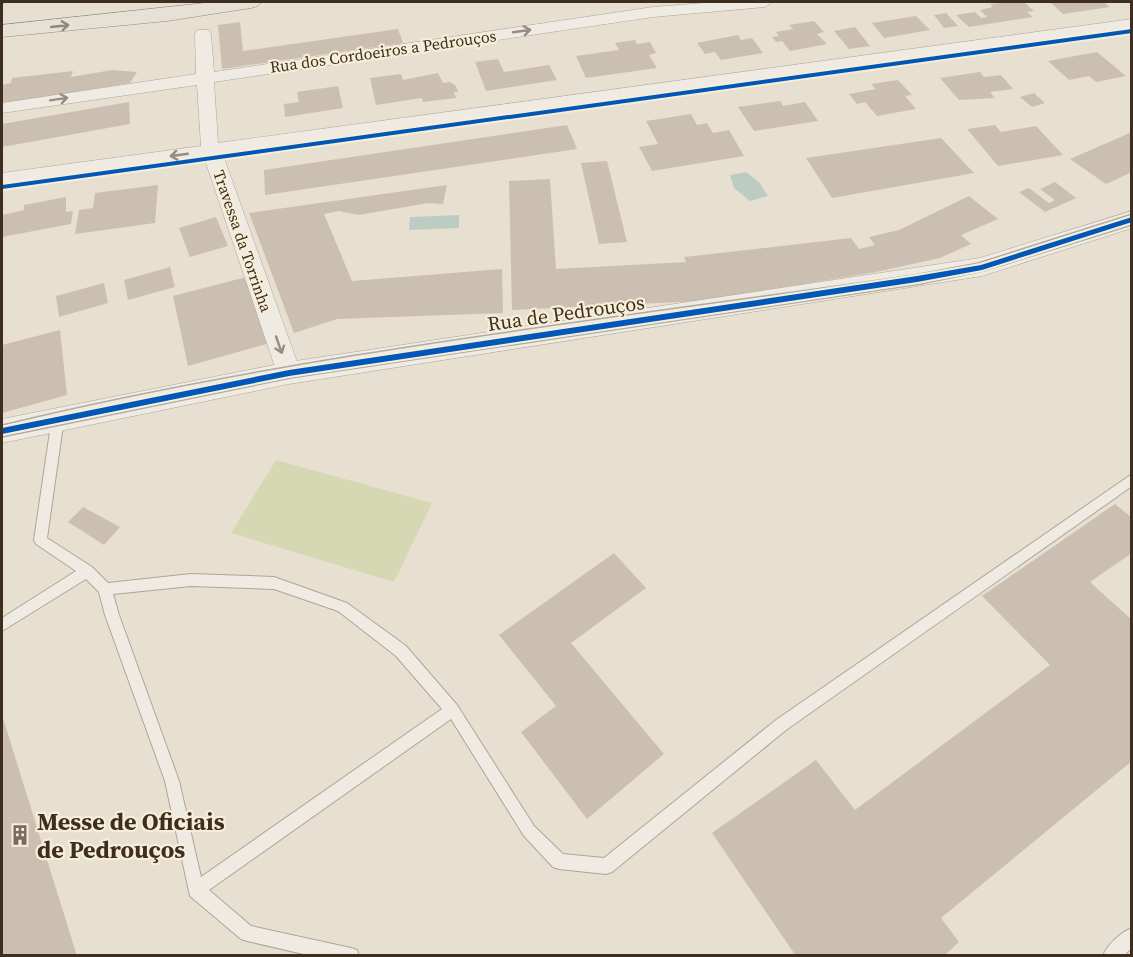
<svg xmlns="http://www.w3.org/2000/svg" width="1133" height="957" viewBox="0 0 1133 957" font-family="'Source Serif 4',serif">
<style>
.green{fill:#d6d7b3}
.water{fill:#bcccc2}
.building{fill:#cbbfb2}
.lines{fill:none;stroke-linecap:round;stroke-linejoin:round}
.service-casing{stroke:#ada599;stroke-width:2}
.minor-casing{stroke:#ada599;stroke-width:1}
.tertiary-casing{stroke:#ada599;stroke-width:1}
.primary-casing{stroke:#928b80;stroke-width:1}
.service{fill:#efebe3;fill-rule:evenodd}
.minor{fill:#efebe3;fill-rule:evenodd}
.tertiary{fill:#efebe3;fill-rule:evenodd}
.primary{fill:#e6e1d4;fill-rule:evenodd}
.tram{stroke:#afaaa2;stroke-width:1.5}
.rail{stroke:#afaaa2;stroke-width:3;stroke-dasharray:8 8;stroke-linecap:butt}
.cycleway-casing{stroke:#f7eed8;stroke-width:4}
.cycleway{fill:#0057b8;fill-rule:evenodd}
.oneway{stroke:#92887a}
.oneway2{stroke:#968c82}
.labels{text-anchor:middle;dominant-baseline:central;stroke-width:4.5;stroke-linejoin:round;paint-order:stroke}
.far-street-label{font-size:16px;fill:#3d2e20;stroke:#f7eed8}
.street-label{font-size:20px;fill:#3d2e20;stroke:#f7eed8}
.near-poi-label{font-size:24px;font-weight:bold;fill:#3d2e20;stroke:#f7eed8;text-anchor:start}
</style>
<rect width="100%" height="100%" fill="#e7e0d1"/>
<path class="green" d="M276,460L432,503L394,582L231,533Z"/>
<path class="water" d="M746,172L759,182L768,196L750,201L734,188L730,175Z
M459,215V228L409,230L410,217Z"/>
<path class="building" d="M1011,2H1024L1034,11L1027,12L1033,17L969,27L956,15L975,12L981,18L987,17L980,10L993,7L990,4Z
M1050,2H1104L1110,7L1063,14Z
M946,13L958,26L944,28L934,15Z
M916,16L930,30L884,38L872,23Z
M814,21L824,32L817,34L827,44L790,51L782,41L776,42L772,37L779,36L776,32L793,29L789,25Z
M240,22L243,51L398,29L403,43L222,69L218,25Z
M855,27L870,46L849,49L834,31Z
M738,35L741,40L752,38L763,53L721,60L715,52L705,54L697,43Z
M635,40L637,44L650,42L656,53L649,55L657,68L586,78L576,56L619,50L615,43Z
M1097,52L1126,76L1096,82L1089,76L1069,80L1048,61Z
M498,59L504,72L549,65L557,80L486,91L475,62Z
M112,70L137,72L130,83L2,104V85L11,83L12,78L73,71L71,77Z
M980,72L984,77L1001,75L1013,89L990,92L995,98L959,100L940,78Z
M438,73L443,83L450,82L456,86L458,92H454L456,98L423,102L422,98L376,105L370,78L401,74L403,80Z
M898,80L912,95L905,96L916,109L877,116L865,102L857,104L849,94L876,89L871,84Z
M338,86L343,108L285,117L284,104L299,102L297,92Z
M1034,93L1045,103L1032,107L1020,97Z
M780,101L783,106L805,102L818,121L754,131L738,107Z
M129,102L130,124L2,147V124Z
M691,114L697,125L707,123L713,133L729,130L744,156L652,171L639,147L658,144L646,121Z
M567,125L577,149L265,195L264,170Z
M995,125L1001,132L1036,126L1063,155L998,166L967,129Z
M1132,132V172L1106,184L1070,159Z
M941,138L974,173L832,198L806,158Z
M607,161L627,242L599,244L581,163Z
M550,179L556,269L686,262L684,257L851,238L859,249L875,245L869,237L899,230L969,196L998,219L961,235L971,244L940,258L876,272L701,301L512,310L509,181Z
M1055,182L1076,198L1045,212L1019,192L1029,188L1049,203L1055,200L1040,189Z
M158,185L155,223L75,234L79,210L93,208L95,193Z
M447,185L443,204L428,203L359,215L339,211L324,214L352,281L502,269L503,313L337,319L294,333L249,213Z
M66,197V212L73,211L71,224L2,237V215L24,210V205Z
M216,217L228,246L190,257L179,228Z
M170,267L175,287L128,300L124,280Z
M246,277L270,343L188,366L173,296Z
M104,283L108,303L59,317L56,296Z
M60,330L67,395L2,413V345Z
M1115,504L1132,518V553L1090,582L1132,620V761L941,918L959,942L944,956H796L712,833L816,760L855,810L1050,665L982,596Z
M83,507L120,527L104,545L68,522Z
M614,553L646,588L571,643L664,754L587,819L521,732L556,706L499,635Z
M2,715L77,956H2Z"/>
<g class="lines">
<g class="service-casing">
<path id="service" d="M58,413L64,418L47,538L92,567L108,583L191,574L274,577L347,603L406,646L457,705L534,826L563,854L604,858L776,720L1132,474V486L786,730L612,872L606,874L559,869L553,867L524,836L451,719L209,890L251,926L351,948L357,950L359,956H312L247,941L241,939L190,896L165,781L105,615L99,592L86,579L2,631V618L76,571L36,544L34,540L52,418ZM191,586L274,589L338,611L396,656L442,709L201,877L179,781L119,615L113,594Z
M1132,928V948L1123,956H1103C1107,945 1121,932 1132,928Z"/>
</g>
<g class="minor-casing">
<path id="minor" d="M717,2H773L765,7L653,17L214,82L218,143L1132,19V29L223,155L301,373L297,379L289,382L281,379L277,373L204,157L2,185V173L201,146L197,85L2,113V103L196,74L195,34L197,30H209L211,34L214,72L653,7Z"/>
</g>
<g class="tertiary-casing">
<path id="tertiary" d="M1132,211V228L982,276L289,384L2,443V419L289,362L980,258Z"/>
</g>
<g class="primary-casing">
<path id="primary" d="M214,2H261L258,6L251,8L167,21L2,37V25Z"/>
</g>
<use href="#service" class="service"/>
<use href="#minor" class="minor"/>
<use href="#tertiary" class="tertiary"/>
<use href="#primary" class="primary"/>
<path class="tram" d="M2,425C300,353 611,319 914,275L978,263L1132,214
M2,437L291,378L921,284L984,271L1132,225"/>
<path class="rail" d="M2,2H5"/>
<g class="cycleway-casing">
<path id="cycleway" d="M1132,29V33L2,189V185Z
M1132,217V222L982,270L917,282L289,376L2,434V428L289,370L917,276L981,265Z"/>
</g>
<use href="#cycleway" class="cycleway"/>
</g>
<defs><path id="oneway-shaft" d="M-6 0H5M1.5-3L5.5 0L1.5 3" fill="none" stroke-width="1.6" stroke-linecap="round" stroke-linejoin="round" transform="scale(1.5)"/></defs>
<use class="oneway" href="#oneway-shaft" transform="translate(60 26) rotate(-6)"/>
<g class="oneway2">
<use href="#oneway-shaft" transform="translate(522 31) rotate(-8)"/>
<use href="#oneway-shaft" transform="translate(59 99) rotate(-9)"/>
<use href="#oneway-shaft" transform="translate(179 155) rotate(172)"/>
<use href="#oneway-shaft" transform="translate(279 345) rotate(71)"/>
</g>
<defs>
<g id="building-bare" transform="scale(1.62)"><path d="M-4-6H4V6H1V3H-1V6H-4ZM-2.5-4.3h1.7v1.8h-1.7ZM.8-4.3h1.7v1.8H.8ZM-2.5-1h1.7V.8h-1.7ZM.8-1h1.7V.8H.8Z" fill="#786c5e" stroke="#f7eed8" stroke-width="2.5" paint-order="stroke"/></g>
</defs>
<g fill-rule="evenodd">
<use href="#building-bare" x="20" y="835"/>
</g>
<g class="labels">
<g class="far-street-label">
<text transform="translate(383 51) rotate(-8)">Rua dos Cordoeiros a Pedrouços</text>
<text transform="translate(243 241) rotate(71)">Travessa da Torrinha</text>
</g>
<g class="street-label">
<text transform="translate(566 313) rotate(-8)">Rua de Pedrouços</text>
</g>
<g class="near-poi-label">
<text x="37" y="821">Messe de Oficiais<tspan x="37" dy="28">de Pedrouços</tspan></text>
</g>
</g>
<rect width="1133" height="957" fill="none" stroke="#3d2e20" stroke-width="6"/>
</svg>
